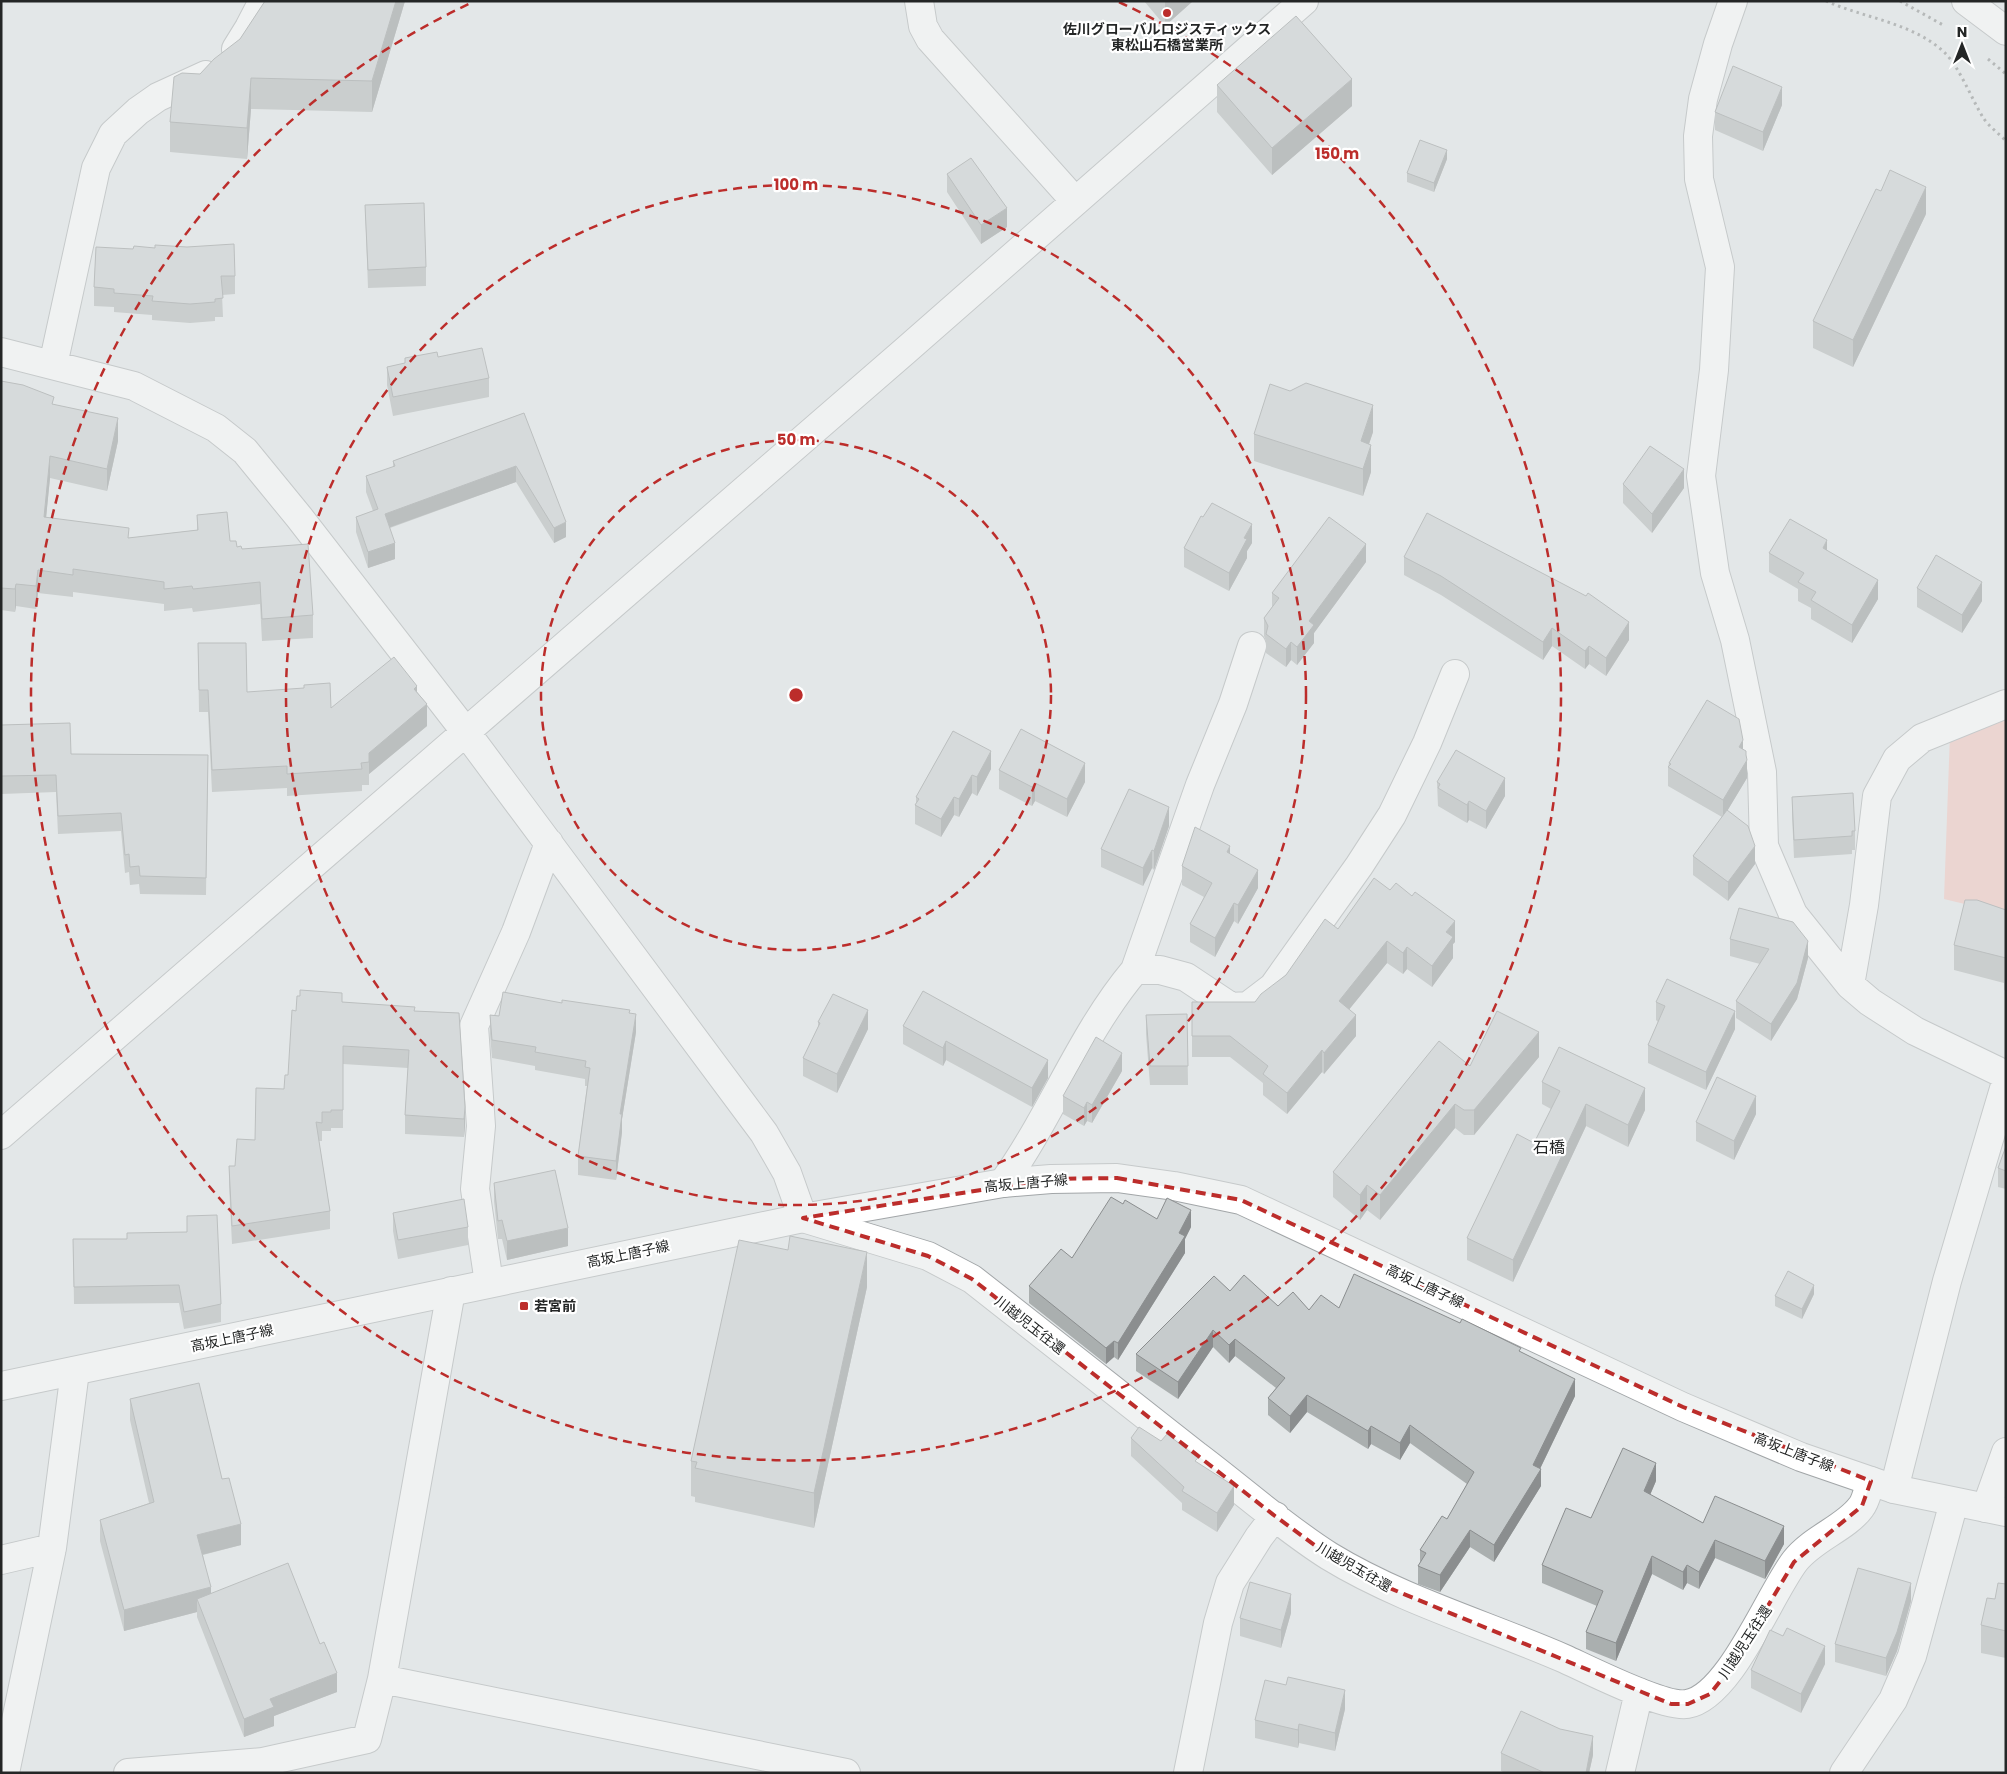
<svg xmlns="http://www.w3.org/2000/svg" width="2007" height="1774" viewBox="0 0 2007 1774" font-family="Poppins,'Noto Sans JP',sans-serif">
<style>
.green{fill:#f3beb7}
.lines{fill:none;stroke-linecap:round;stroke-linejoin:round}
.minor-casing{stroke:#a2a6a8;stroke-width:30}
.major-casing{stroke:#a2a6a8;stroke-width:30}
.path{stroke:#7e8182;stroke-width:3;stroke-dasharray:2.5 4;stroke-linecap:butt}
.minor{stroke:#fff;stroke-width:28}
.major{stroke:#fff;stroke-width:28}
.wall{fill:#aaafaf}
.shaded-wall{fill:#8b8e8f}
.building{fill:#c6cbcc;stroke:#8b8e8f}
.marked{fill:none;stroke:#bc2d2b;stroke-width:4;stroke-dasharray:10 6;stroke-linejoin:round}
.ring{fill:none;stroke:#bc2d2b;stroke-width:2.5;stroke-dasharray:9 6}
.poi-dot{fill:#bc2d2b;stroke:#fff;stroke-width:2}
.labels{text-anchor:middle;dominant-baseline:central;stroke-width:4.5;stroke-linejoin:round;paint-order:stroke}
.poi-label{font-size:14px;font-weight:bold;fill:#242626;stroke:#fff}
.street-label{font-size:14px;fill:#242626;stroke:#fff}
.quarter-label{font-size:16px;fill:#242626;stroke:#fff}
.centre{fill:#bc2d2b;stroke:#fff;stroke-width:2.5}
.ring-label{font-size:15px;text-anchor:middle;font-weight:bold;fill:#bc2d2b;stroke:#fff;stroke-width:4.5;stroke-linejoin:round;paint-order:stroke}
</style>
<rect width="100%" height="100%" fill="#e3e7e8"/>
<path class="green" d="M2006,715V914L1944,899L1950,734Z"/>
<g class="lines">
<g class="minor-casing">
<path id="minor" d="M919,1L923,26L930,39L1075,201
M1733,1L1718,44L1703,99L1698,136L1699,179L1720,267L1714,370L1701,476L1715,573L1735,640L1762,772L1764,846L1793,914L1850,985L1870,1002L1915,1031L2006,1075
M1966,1L2006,31
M236,49L249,28L263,1
M1,352L134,386L216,428L245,451L299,517L465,731L764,1133L787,1173L803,1218L928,1256L972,1279C1047,1338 1122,1397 1197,1456C1241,1489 1283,1527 1329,1556C1401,1600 1487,1625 1565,1659C1589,1670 1664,1708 1687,1704C1730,1697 1769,1595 1795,1561C1813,1538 1846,1528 1861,1507C1866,1501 1868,1489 1871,1481
M53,365L96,168L113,134L138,111L158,97L206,75
M1135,970L1200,785L1233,704L1252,646
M1850,985L1864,905L1877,796L1897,759L1922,738L2006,704
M1,1135L905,351L1304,1
M1003,1183C1052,1115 1081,1034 1135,970H1160L1186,977L1231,1007L1248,1006L1273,987L1359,866L1392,815L1427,743L1455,674
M489,1283L475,1189L481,1126L474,1026L516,932L549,843
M1894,1489L1947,1281L2006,1082
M1986,1508L2006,1452
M1,1560L52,1548
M382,1679L846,1773
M5,1773L52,1548L75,1371
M128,1773L263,1762L367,1739L382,1679L451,1291
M1188,1773L1218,1623L1230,1583L1259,1537L1275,1516
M1620,1773L1639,1692
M1844,1773L1893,1700L1912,1656L1954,1502"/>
</g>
<g class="major-casing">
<path id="major" d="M1,1386L803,1218L1003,1183L1051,1179L1117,1178L1174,1186L1241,1200L1683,1407L1801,1457L1894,1489L2006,1512"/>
</g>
<path class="path" d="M1826,1C1864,18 1914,23 1945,53C1960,68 1972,100 1984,119C1990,127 1999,134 2006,141
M1900,1L1943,25
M1988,59L2006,74"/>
<use href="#minor" class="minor"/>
<use href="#major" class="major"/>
</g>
<path class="wall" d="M405,1L372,112L251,109L247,159L170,152V122L200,74L240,39L262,6Z
M1144,1H1193L1165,26Z
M1217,85L1352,106L1272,175L1217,112Z
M1782,105L1763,151L1715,130V112Z
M1447,159L1434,192L1407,182V173Z
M947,174L1007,227L981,244L947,192Z
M365,205L426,267V286L368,288Z
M1926,214L1853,367L1813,348V321Z
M96,247L235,276V294L222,295L223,317H215V321L190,323L152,320V315L114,312V307L94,306V287Z
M438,357L489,378V397L393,416L387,385V367L405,364V358Z
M1,381L54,405L118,441L107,491L50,478L46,517L129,538L197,530V515L230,541L237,547L242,549L313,615V638L262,641L260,604L193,612L192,608L164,611V604L73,592V597L38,593L36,609L16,606L15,612L1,610Z
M524,413L566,537L554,543L516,482L390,528L395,559L368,568L356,532V517L373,511L366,492V476L393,467V461Z
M1373,432L1369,444L1371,472L1363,496L1254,461V434Z
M1623,484L1684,488L1652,533L1623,503Z
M1252,543L1247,551V558L1229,591L1184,567V548Z
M1827,550L1878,599L1852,643L1811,619V608L1798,601V589L1769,572V553Z
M1404,557L1629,640L1606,676L1589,664L1585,669L1552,646L1543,660L1441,595L1404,575Z
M1366,562L1314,633V643L1297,665L1291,660L1286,667L1266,653V641L1264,636V618L1272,607V593Z
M1917,588L1982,601L1962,633L1917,607Z
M198,643L247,692L331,708L417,693L427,726L369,774V785H362V791L287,796V788L212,792L208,712H199Z
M1,725L71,754L208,755L206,895L140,894L139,884L130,885L129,872L125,873L121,831L58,834L56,792L1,794Z
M953,731L991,769L977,796L972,793L959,817L954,815L941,837L915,824V805L916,803V797Z
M1743,749L1747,778L1727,811L1755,864L1728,901L1693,875V856L1722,817L1668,786V767L1669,763Z
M999,770L1085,782L1067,817L1035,801L1032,806L999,789Z
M1437,782L1505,796L1486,829L1469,820L1467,823L1438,806Z
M1792,797L1855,831V850H1852V854L1794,858L1792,815Z
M1169,826L1154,870L1152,868L1143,886L1101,867V849Z
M1230,854L1258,888L1238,924L1234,921L1215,957L1190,942V924L1204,897L1182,885V866Z
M2006,910V991L2004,990V983L1954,970V945Z
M1338,929L1455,942L1453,944V958L1432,987L1407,969L1403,974L1387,963L1349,1009L1356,1036L1324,1074L1322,1072L1287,1114L1263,1095V1083L1230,1057H1192V1002H1255Z
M1730,939L1808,958L1797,999L1771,1041L1736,1018V1001L1760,964L1730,956Z
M923,991L1048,1078L1032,1107L946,1060L943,1066L903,1044V1026Z
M342,1002L415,1011L459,1013L465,1126L464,1137L405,1134V1115L408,1068L343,1064V1128H331V1131H322V1141H319L330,1211V1229L232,1244L229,1184V1166H235L255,1140L284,1089L288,1075L296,1011Z
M1656,1002L1735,1029L1706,1090L1648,1063V1045L1658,1022L1656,1020Z
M562,1003L630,1013L636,1032L622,1119V1132L616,1180L578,1175V1156L587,1086H585V1079L535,1070V1066L492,1058L490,1034V1015L499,1016Z
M1187,1014L1188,1085H1150L1146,1034V1015Z
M818,1022L868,1029L837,1093L803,1076V1058L818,1027Z
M1539,1057L1474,1135H1464L1455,1128L1380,1220L1367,1210L1360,1220L1333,1197V1172L1470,1066Z
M1122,1071L1092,1123L1087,1121L1084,1126L1063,1114V1096Z
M1542,1082L1645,1110L1628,1147L1586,1126L1513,1282L1467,1260V1238L1534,1143L1551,1109L1542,1104Z
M1756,1114L1734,1160L1696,1141V1122Z
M2006,1146V1189L1998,1187V1168Z
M494,1183L568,1246L507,1260L502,1239H498L494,1201Z
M1123,1204L1157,1219L1191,1227L1185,1239V1253L1118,1360L1114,1357L1106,1364L1029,1303V1286L1072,1258Z
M393,1213L468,1227V1245L398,1259L393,1231Z
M187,1216L221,1304V1322L184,1329L179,1303L74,1304L73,1239H127L187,1232Z
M788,1250L867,1287L814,1528L695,1502V1497L691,1496V1461Z
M1230,1291L1278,1306L1309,1310L1339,1308L1521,1352L1575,1396L1540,1469L1541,1486L1494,1562L1470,1547L1440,1592L1418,1584V1566L1420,1563V1550L1447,1519L1467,1484L1410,1443L1400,1460L1371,1444L1368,1449L1307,1412L1290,1433L1268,1415V1398L1276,1388L1235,1356L1229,1363L1213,1347L1178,1399L1136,1371V1354Z
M1814,1294L1802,1319L1775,1306V1296Z
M130,1399L222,1479L241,1545L203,1555L211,1593L337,1692L274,1716V1726L244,1737L197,1617V1612L124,1631L100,1541V1520L149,1503L130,1420Z
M1131,1438L1198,1464L1234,1505L1217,1532L1182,1510V1503L1131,1456Z
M1656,1481L1650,1495L1703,1523L1784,1544L1765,1579L1715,1558L1699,1589L1687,1583L1683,1590L1652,1574L1616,1661L1586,1649V1632L1597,1606L1542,1583V1565L1591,1518Z
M2006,1584V1658L1981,1653V1625Z
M1911,1601L1897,1651L1886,1676L1835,1662V1644Z
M1291,1613L1281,1648L1240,1636V1618Z
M1825,1664L1801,1713L1751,1688V1670Z
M1345,1709L1335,1751L1299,1743L1298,1748L1255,1738V1720Z
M1501,1753L1593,1755L1589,1773H1505L1501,1771Z"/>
<path class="shaded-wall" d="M396,1H405L372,112V81Z
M1165,1H1193L1165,26Z
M251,78V109L247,159V128Z
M1352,79V106L1272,175V148Z
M1782,87V105L1763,151V132Z
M1447,150V159L1434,192V183Z
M1926,187V214L1853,367V340Z
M1007,208V227L981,244V225Z
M1373,405V432L1361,468V441Z
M118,418V441L107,491V469Z
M1371,445V472L1363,496V469Z
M50,456V478L44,539V517Z
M516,466V482L385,529V514Z
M1684,469V488L1652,533V514Z
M566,522V537L554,543V528Z
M1252,524V543L1247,551V558L1229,591V573L1244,538Z
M1827,540V559L1823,548Z
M395,543V559L368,568V552Z
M1366,544V562L1314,633V643L1297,665V647L1309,621Z
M38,570V593L36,609V586Z
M1878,580V599L1852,643V625Z
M1982,582V601L1962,633V615Z
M16,584V606L15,612V589Z
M1629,622V640L1606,676V658Z
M1552,628V646L1543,660V642Z
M1291,642V660L1286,667V649Z
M1589,646V664L1585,669V651Z
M417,686V708L414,689Z
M427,704V726L369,774V753Z
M1743,740V759L1739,747Z
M991,751V769L977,796V777Z
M1747,760V778L1723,818V800Z
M1085,763V782L1067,817V799Z
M972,775V793L959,817V799Z
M1505,778V796L1486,829V811Z
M1035,783V801L1032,806V787Z
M954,797V815L941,837V819Z
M1469,801V820L1467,823V805Z
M1169,807V826L1154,870V851Z
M1230,846V864L1227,852Z
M1755,846V864L1728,901V882Z
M1152,850V868L1143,886V868Z
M1258,870V888L1238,924V905Z
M1234,903V921L1215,957V938Z
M1455,921V942L1453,944V958L1432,987V966L1446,932Z
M1387,941V963L1339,1022V1001Z
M1808,941V958L1797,999L1771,1041V1024Z
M1407,947V969L1403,974V953Z
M868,1010V1029L837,1093V1074Z
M1735,1011V1029L1706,1090V1072Z
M636,1014V1032L622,1119V1132L616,1180V1161L620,1114Z
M1356,1015V1036L1324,1074V1053Z
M1539,1032V1057L1474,1135V1110Z
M946,1041V1060L943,1066V1048Z
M1322,1050V1072L1287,1114V1093Z
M1122,1053V1071L1092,1123V1105Z
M1048,1060V1078L1032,1107V1088Z
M1645,1088V1110L1628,1147V1125Z
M1756,1096V1114L1734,1160V1141Z
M1087,1102V1121L1084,1126V1108Z
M1455,1104V1128L1380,1220V1195Z
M1586,1104V1126L1513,1282V1260Z
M465,1107V1126L464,1137V1119Z
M1367,1185V1210L1360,1220V1195Z
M1191,1210V1227L1185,1239V1253L1118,1360V1343L1179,1233Z
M568,1228V1246L507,1260V1241Z
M867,1252V1287L814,1528V1493Z
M1814,1285V1294L1802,1319V1309Z
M1213,1330V1347L1178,1399V1382Z
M1235,1339V1356L1229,1363V1345Z
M1114,1341V1357L1106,1364V1348Z
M1575,1379V1396L1536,1477L1541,1469V1486L1494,1562V1545Z
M1307,1395V1412L1290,1433V1416Z
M1410,1425V1443L1400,1460V1443Z
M1371,1426V1444L1368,1449V1431Z
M1656,1463V1481L1644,1509V1491Z
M1234,1486V1505L1217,1532V1513Z
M241,1524V1545L197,1556V1535Z
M1784,1526V1544L1765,1579V1561Z
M1470,1530V1547L1440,1592V1575Z
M1715,1540V1558L1699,1589V1572Z
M1652,1556V1574L1616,1661V1643Z
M1687,1565V1583L1683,1590V1572Z
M1911,1583V1601L1897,1651L1886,1676V1658Z
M211,1587V1608L197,1599V1612L124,1631V1610Z
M1291,1594V1613L1281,1648V1630Z
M1825,1646V1664L1801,1713V1694Z
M337,1673V1692L274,1716V1726L244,1737V1719L270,1699Z
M1345,1690V1709L1335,1751V1733Z
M1299,1724V1743L1298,1748V1730Z
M1593,1736V1755L1589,1773H1586Z"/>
<path class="building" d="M265,1H396L372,81L251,78L247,128L170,122L174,77L182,73L200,74L214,59L240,39Z
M1296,16L1352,79L1272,148L1217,85Z
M1733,66L1782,87L1763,132L1715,112Z
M1420,140L1447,150L1434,183L1407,173Z
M971,158L1007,208L981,225L947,174Z
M1890,170L1926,187L1853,340L1813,321L1876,189L1881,191Z
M424,203L426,267L368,270L365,205Z
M234,244L235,276H221L223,298L215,299V302L190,304L152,301L153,296L114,293V289L94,287L96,247L133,249L134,246L155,248V245L187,247Z
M482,348L489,378L393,397L387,367L405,363V358L437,352L438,357Z
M1,381L23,385L54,397L52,404L118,418L107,469L50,456L44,517L129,528L128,538L198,530L197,515L227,512L230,541H236L237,547L241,546L242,549L308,544L313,615L262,619L260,582L193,589L192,586L164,589V582L73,569V575L38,570L36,586L16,584L15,589L1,588Z
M1306,383L1373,405L1361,441L1371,445L1363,469L1254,434L1270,384L1290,391Z
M524,413L566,522L554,528L516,466L385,514L395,543L368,552L356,517L378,509L366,476L395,466L393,461Z
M1650,446L1684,469L1652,514L1623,484Z
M1212,503L1252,524L1244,538L1247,539L1229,573L1184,548L1201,516L1203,517Z
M1427,513L1586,596L1588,593L1629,622L1606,658L1589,646L1585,651L1552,628L1543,642L1441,576L1404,557Z
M1329,517L1366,544L1309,621L1314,625L1297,647L1291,642L1286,649L1266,634L1268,626L1264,618L1279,598L1272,593Z
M1790,519L1827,540L1823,548L1878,580L1852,625L1811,600L1816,592L1798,582L1804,573L1769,553Z
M1936,555L1982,582L1962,615L1917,588Z
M198,643H246L247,692L304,688V685L330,683L331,708L394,657L417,686L414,689L427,704L369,753V762L361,763L362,769L287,774V766L212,770L208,690H199Z
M1707,700L1739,719L1743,740L1739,747L1746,751V755L1747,760L1723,800L1668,767L1671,764L1669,763Z
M70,723L71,754L208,755L206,878L140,876L139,866L130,867L129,854L125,855L121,813L58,816L56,775L1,776V725Z
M1021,729L1085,763L1067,799L1035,783L1032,787L999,770Z
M953,731L991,751L977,777L972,775L959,799L954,797L941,819L915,805L919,799L916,797Z
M1456,750L1505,778L1486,811L1469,801L1467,805L1438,788L1440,784L1437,782Z
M1129,789L1169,807L1154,851L1152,850L1143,868L1101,849Z
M1853,793L1855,831H1852V836L1794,840L1792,797Z
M1727,810L1748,826L1755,846L1728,882L1693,856Z
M1195,827L1230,846L1227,852L1258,870L1238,905L1234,903L1215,938L1190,924L1212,883L1182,866Z
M1374,878L1390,890L1396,883L1412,896L1415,892L1455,921L1446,932L1453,937L1432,966L1407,947L1403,953L1387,941L1339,1001L1356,1015L1324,1053L1322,1050L1287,1093L1263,1074L1268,1066L1230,1036H1192V1002H1255L1261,994L1286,975L1325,919L1338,929Z
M1965,900H1977L2006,910V958L1954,945Z
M1739,908L1793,922L1808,941L1797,983L1771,1024L1736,1001L1769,949L1730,939Z
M1667,979L1735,1011L1706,1072L1648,1045L1665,1006L1656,1002Z
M300,990L342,993V1002L415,1007L414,1011L459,1013L465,1107L464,1119L405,1115L409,1050L343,1046V1110H331V1112H322V1123L316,1122L330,1211L232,1226L229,1166H235L237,1139L255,1140L256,1088L284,1089L285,1075H288L292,1010L296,1011L297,996H300Z
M923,991L1048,1060L1032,1088L946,1041L943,1048L903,1026Z
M503,992L562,1003V1000L630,1010L629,1013L636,1014L620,1114H622L616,1161L578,1156L590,1068L585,1067L586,1061L535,1052L536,1047L492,1040L490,1015L499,1016Z
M833,994L868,1010L837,1074L803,1058L820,1023L818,1022Z
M1497,1011L1539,1032L1474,1110H1464L1455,1104L1380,1195L1367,1185L1360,1195L1333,1172L1439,1041L1470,1066Z
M1187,1014L1188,1066H1150L1146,1015Z
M1096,1037L1122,1053L1092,1105L1087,1102L1084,1108L1063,1096Z
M1559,1047L1645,1088L1628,1125L1586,1104L1513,1260L1467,1238L1517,1134L1534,1143L1560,1091L1542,1082Z
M1717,1077L1756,1096L1734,1141L1696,1122Z
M2006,1146V1171L1998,1168Z
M555,1170L568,1228L507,1241L502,1220L498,1221L494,1183Z
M1111,1197L1123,1204L1125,1200L1157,1219L1167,1198L1191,1210L1179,1233L1185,1236L1118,1343L1114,1341L1106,1348L1029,1286L1061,1249L1072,1258Z
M464,1199L468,1227L398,1240L393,1213Z
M217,1215L221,1304L184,1312L179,1285L74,1287L73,1239H127V1233L187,1232V1216Z
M790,1236L867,1252L814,1493L695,1468L697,1462L691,1461L739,1240L788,1250Z
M1788,1271L1814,1285L1802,1309L1775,1296Z
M1354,1274L1460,1323L1462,1319L1521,1348L1519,1351L1575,1379L1533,1465L1541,1469L1494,1545L1470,1530L1440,1575L1418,1566L1426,1553L1420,1550L1442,1516L1447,1519L1474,1472L1410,1425L1400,1443L1371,1426L1368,1431L1307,1395L1290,1416L1268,1398L1285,1378L1235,1339L1229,1345L1213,1330L1178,1382L1136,1354L1214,1276L1230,1291L1244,1275L1278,1306L1293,1292L1309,1310L1321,1295L1339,1308Z
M199,1383L222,1479L229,1478L241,1524L197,1535L211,1587L124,1610L100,1520L154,1502L130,1399Z
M1139,1427L1161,1441L1167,1434L1198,1458L1195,1461L1234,1486L1217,1513L1182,1491L1184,1487L1131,1438Z
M1623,1448L1656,1463L1644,1491L1703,1523L1715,1496L1784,1526L1765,1561L1715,1540L1699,1572L1687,1565L1683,1572L1652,1556L1616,1643L1586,1632L1603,1591L1542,1565L1566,1508L1591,1518Z
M288,1563L320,1644L324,1642L337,1673L270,1699L274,1707L244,1719L197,1599Z
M1858,1568L1911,1583L1897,1632L1886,1658L1835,1644Z
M1250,1582L1291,1594L1281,1630L1240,1618Z
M1998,1583L2006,1584V1631L1981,1625L1987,1598L1995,1599Z
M1787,1628L1825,1646L1801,1694L1751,1670L1770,1630L1783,1636Z
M1288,1677L1345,1690L1335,1733L1299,1724L1298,1730L1255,1720L1265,1680L1286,1685Z
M1521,1711L1560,1729L1593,1736L1586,1773H1545L1501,1753Z"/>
<path d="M0 0H2007V1774H0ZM1117,1178L1241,1200L1683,1407L1871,1481L1862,1506L1794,1562L1732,1666L1710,1694L1688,1704H1671L1382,1585L1328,1555L1275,1516L972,1279L928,1256L803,1218L1051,1179Z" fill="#e3e7e8" fill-opacity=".55" fill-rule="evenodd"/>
<path class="marked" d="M1117,1178L1241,1200L1683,1407L1871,1481L1862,1506L1794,1562L1732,1666L1710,1694L1688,1704H1671L1382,1585L1328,1555L1275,1516L972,1279L928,1256L803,1218L1051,1179Z"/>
<g class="ring">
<circle cx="796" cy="695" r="255"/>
<circle cx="796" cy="695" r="510"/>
<path d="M1119 2A765 765 0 1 1 473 2"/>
</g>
<g class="poi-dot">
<circle cx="1167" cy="13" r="5"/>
<rect x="519" y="1301" width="10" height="10" rx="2.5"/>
</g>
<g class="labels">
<g class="poi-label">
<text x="1167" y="29">佐川グローバルロジスティックス<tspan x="1167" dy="16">東松山石橋営業所</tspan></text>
<text x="534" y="1306" text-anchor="start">若宮前</text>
</g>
<g class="street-label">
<text transform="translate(1026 1183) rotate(-5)">高坂上唐子線</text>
<text transform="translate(628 1254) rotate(-12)">高坂上唐子線</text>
<text transform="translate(1425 1286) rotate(25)">高坂上唐子線</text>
<text transform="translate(1030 1325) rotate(38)">川越児玉往還</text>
<text transform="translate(232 1338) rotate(-12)">高坂上唐子線</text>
<text transform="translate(1794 1452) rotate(21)">高坂上唐子線</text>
<text transform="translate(1354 1567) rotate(30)">川越児玉往還</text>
<text transform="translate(1745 1642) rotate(-57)">川越児玉往還</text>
</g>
<g class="quarter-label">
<text x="1549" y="1147">石橋</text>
</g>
</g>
<circle cx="796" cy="695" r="8" class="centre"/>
<g class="ring-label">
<text x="1337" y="159">150 m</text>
<text x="796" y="190">100 m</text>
<text x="796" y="445">50 m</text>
</g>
<rect width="2007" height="1774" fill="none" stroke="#242626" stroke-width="5"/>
<g transform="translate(1962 45)" stroke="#ffffff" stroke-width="4" paint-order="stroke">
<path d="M0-4L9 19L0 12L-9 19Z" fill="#242626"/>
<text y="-8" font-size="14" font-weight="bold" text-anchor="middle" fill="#242626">N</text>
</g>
</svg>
